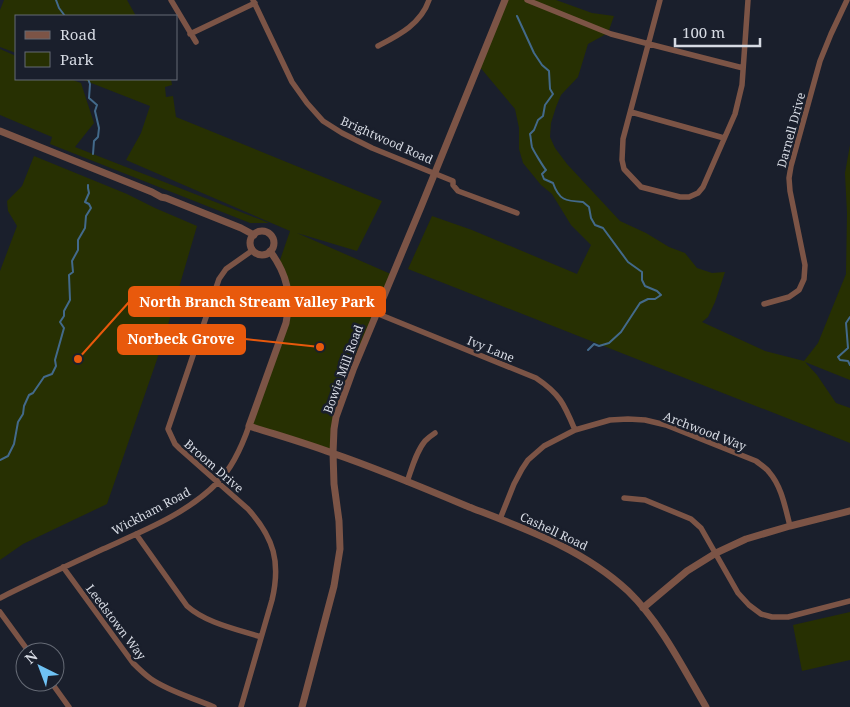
<svg xmlns="http://www.w3.org/2000/svg" width="850" height="707" viewBox="0 0 850 707" font-family="'Noto Serif',serif">
<style>
.green{fill:#273002}
.lines{fill:none;stroke-linecap:round;stroke-linejoin:round}
.stream{stroke:#436a8b;stroke-width:2}
.minor{stroke:#7c5446;stroke-width:5.5}
.tertiary{stroke:#7c5446;stroke-width:7}
.labels{text-anchor:middle;dominant-baseline:central;stroke-width:5;stroke-linejoin:round;paint-order:stroke}
.street-label{font-size:12px;fill:#d6dae3;stroke:#1a1f2c}
.leader{fill:none;stroke:#e8590c;stroke-width:2}
.callout-dot{fill:#e8590c;stroke:#1a1f2c;stroke-width:2}
.callout{fill:#e8590c;stroke:#e8590c;stroke-width:2}
.callout-label{font-size:14px;text-anchor:middle;font-weight:bold;fill:#fff}
</style>
<rect width="100%" height="100%" fill="#1a1f2c"/>
<path class="green" d="M4,0H127L136,16H16V53L0,47V10Z
M505,0H556L592,13L614,16L608,33L588,44L578,77L561,95L556,107L551,123L550,137L555,148L567,164L620,221L646,233L669,247L685,253L697,268L712,273L725,272L715,302L708,317L702,322L765,351L804,361L818,343L846,274L847,213L845,173L850,145V380L805,362L817,375L836,403L850,408V443L408,269L432,216L472,230L577,274L591,245L571,225L552,194L541,185L523,163L519,149V128L515,109L479,66Z
M0,49L16,56V79H70L81,83L94,123L75,147L269,223H250L50,144L52,137L0,115Z
M81,79H171L172,85L165,87L166,97L173,96L176,117L382,201L357,251L297,233L393,275L341,401L333,453L249,426L289,311L279,263L290,231L126,160L141,133L150,106Z
M34,156L127,194L155,208L197,226L163,342L107,504L23,544L0,560V271L17,226L8,211L7,201L22,186Z
M850,612V660L802,671L793,625Z"/>
<g class="lines">
<path class="stream" d="M56,0L59,8L65,16
M517,16L534,53L542,65L549,71L550,89L553,94L545,105L543,116L538,120L534,130L530,134C531,138 531,143 532,147C533,150 544,168 546,170L542,174L544,179L553,183C559,200 565,201 583,202L589,207L591,218L595,225L603,228L628,262L642,272V280L645,286L657,291L661,295L655,299H648L640,303L621,332L609,343L599,346L594,344L588,350
M88,79L90,84L89,98L97,105L95,111L99,128L98,137L94,141L93,154
M850,317L846,323L848,348L838,357L840,360L848,361L850,365
M0,460L8,456L14,444L18,422L23,414L24,406L29,395L33,393L44,377L52,374L56,366L55,360L64,328L60,322L64,316V311L70,300L69,275L73,272L72,261L78,250V240L85,228L86,216L91,208L89,204L85,202L89,193L88,188V185"/>
<path class="minor" d="M171,0L196,42
M253,0L292,82L307,103L323,121L342,133L372,148L453,181V185L458,191L517,213
M527,0L611,34L649,44L743,68
M660,0L623,139L622,160L624,169L641,187L680,197H689L698,193L703,187L735,114L742,85L748,0
M190,34L255,3
M378,46C399,35 421,24 429,0
M631,112L724,138
M764,304L789,297L799,290L804,279L805,265L790,191L789,178L791,166L820,61L831,34L847,0
M376,313L536,378C560,394 564,404 575,430
M407,482C412,468 416,452 425,441C428,438 432,435 435,433
M624,498L645,500L691,519L701,528L738,593L749,605L761,614L772,617H788L850,601
M500,519L514,484L522,469L528,460L544,446L575,430L610,420L628,419L645,420L666,425L756,461C761,465 766,468 769,472C782,487 785,507 790,526
M136,534L187,606C206,623 236,629 261,637
M63,567L133,663C139,669 144,674 151,679C170,692 194,698 214,707
M0,598C34,581 69,565 103,549C143,531 187,514 218,482C233,467 242,446 249,426
M0,612L29,652
M51,682L69,707
M241,707L272,600C281,562 274,538 248,509L180,449L175,444L168,429L219,279L226,269L253,250"/>
<path class="tertiary" d="M0,131L152,192L161,197L166,198L241,228L254,235
M250 243a12 12 0 1 1 24 0a12 12 0 1 1-24 0Z
M270,251C287,274 292,295 286,323L249,426C277,435 305,443 332,453C379,469 424,488 469,507C526,529 583,549 628,591C661,623 683,668 706,707
M643,608L687,571L716,553L746,539L790,526L850,511
M302,707L334,586L340,549L339,521L334,484L333,453L334,429L336,417L353,370L421,207L505,0"/>
</g>
<g class="labels">
<g class="street-label">
<text transform="translate(791 130) rotate(-75)">Darnell Drive</text>
<text transform="translate(387 140) rotate(24)">Brightwood Road</text>
<text transform="translate(491 349) rotate(22)">Ivy Lane</text>
<text transform="translate(343 369) rotate(-70)">Bowie Mill Road</text>
<text transform="translate(705 431) rotate(21)">Archwood Way</text>
<text transform="translate(214 466) rotate(41)">Broom Drive</text>
<text transform="translate(151 511) rotate(-28)">Wickham Road</text>
<text transform="translate(554 531) rotate(25)">Cashell Road</text>
<text transform="translate(116 622) rotate(53)">Leedstown Way</text>
</g>
</g>
<path class="leader" d="M78 359L129 302M320 347L245 339"/>
<g class="callout-dot">
<circle cx="78" cy="359" r="5"/>
<circle cx="320" cy="347" r="5"/>
</g>
<g class="callout">
<rect x="129" y="287" width="256" height="29" rx="5"/>
<rect x="118" y="325" width="127" height="29" rx="5"/>
</g>
<g class="callout-label">
<text x="257" y="307">North Branch Stream Valley Park</text>
<text x="181" y="344">Norbeck Grove</text>
</g>
<rect x="15" y="15" width="162" height="65" fill="#1a1f2c" stroke="#656a75"/>
<rect x="25" y="31" width="25" height="8" fill="#7c5446" stroke="#656a75"/>
<text x="60" y="40" font-size="15" fill="#d6dae3">Road</text>
<rect x="25" y="52" width="25" height="15" fill="#273002" stroke="#656a75"/>
<text x="60" y="65" font-size="15" fill="#d6dae3">Park</text>
<g transform="translate(40 667) rotate(318)"><circle r="24" fill="#1a1f2c" stroke="#656a75"/>
<path d="M0-4L9 19L0 12L-9 19Z" fill="#6fc2f4"/>
<text y="-8" font-size="14" font-weight="bold" text-anchor="middle" fill="#d6dae3">N</text>
</g>
<path d="M675 38v8h85v-8" fill="none" stroke="#d6dae3" stroke-width="2.5"/>
<text x="682" y="38" font-size="15" fill="#d6dae3" stroke="#1a1f2c" stroke-width="4" paint-order="stroke">100 m</text>
</svg>
